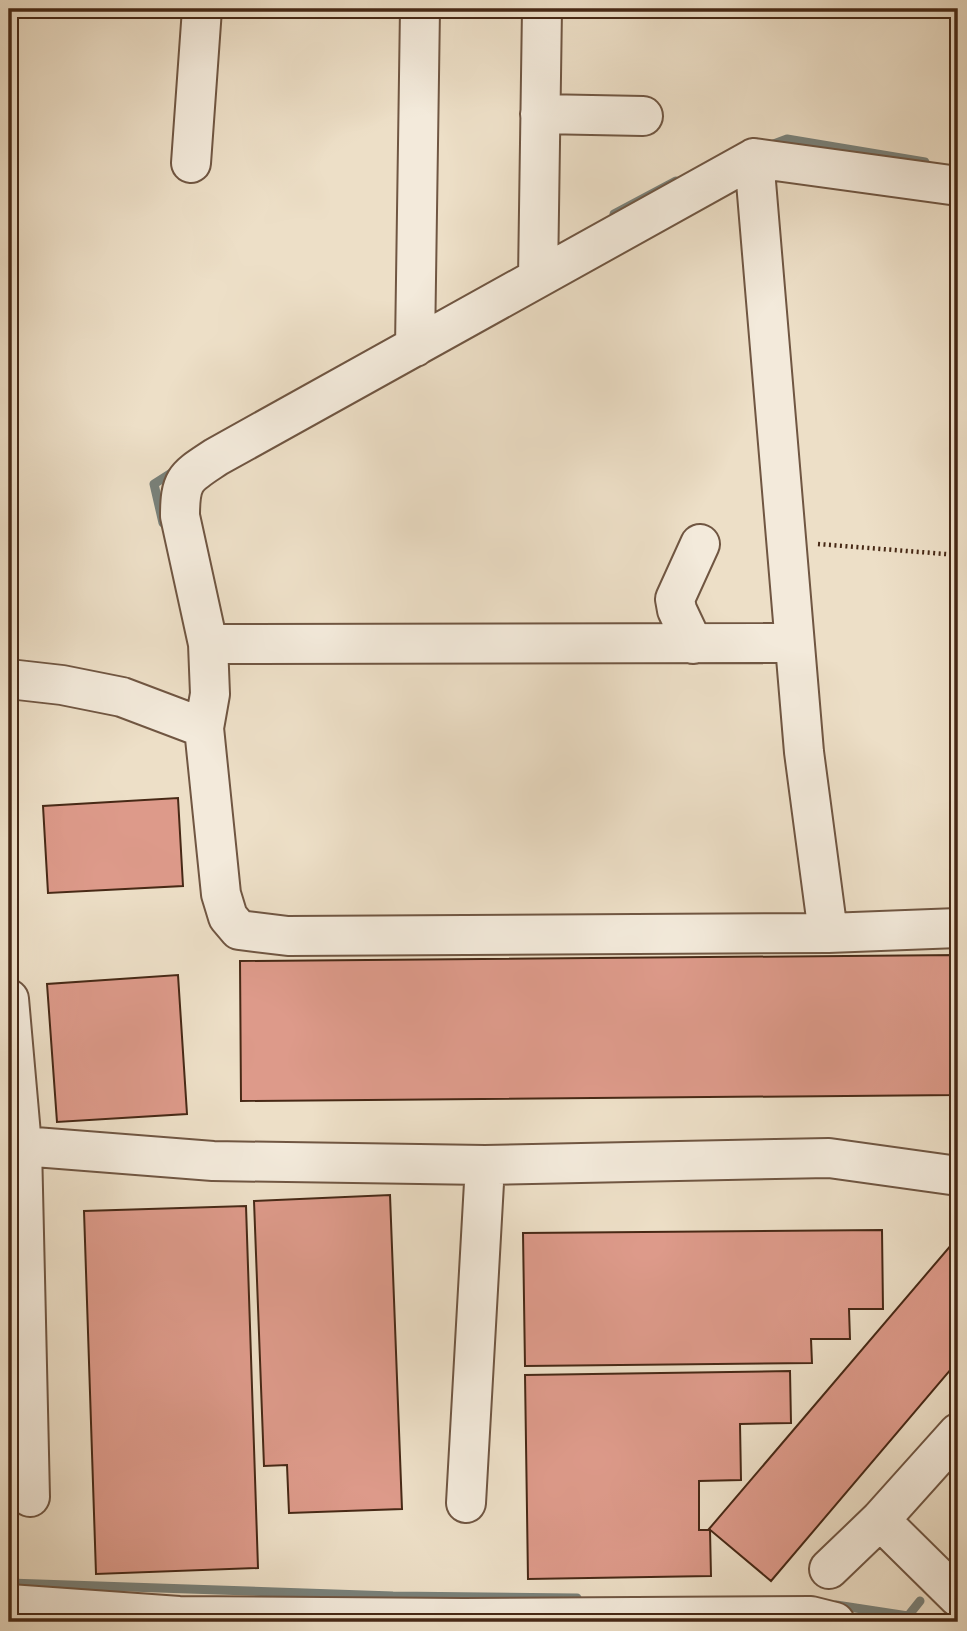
<svg xmlns="http://www.w3.org/2000/svg" width="967" height="1631" viewBox="0 0 967 1631" font-family="Alegreya,serif">
<style>
.lines{fill:none;stroke-linecap:round;stroke-linejoin:round}
.stream{stroke:#79817a;stroke-width:9}
.building{fill:#dd9a8a;stroke:#472916;stroke-width:2}
.minor-casing{stroke:#705642;stroke-width:42}
.path{stroke:#472916;stroke-width:4.5;stroke-dasharray:2 3.5;stroke-linecap:butt}
.minor{stroke:#f3eadb;stroke-width:38}
</style>
<rect width="100%" height="100%" fill="#eddfc7"/>
<filter id="stains"><feTurbulence type="fractalNoise" baseFrequency=".00286" numOctaves="4"/><feColorMatrix values="0 0 0 0 .2 0 0 0 0 .09 0 0 0 0 .02 0 0 0 .5 -.17"/></filter>
<radialGradient id="worn" r=".72"><stop offset=".6" stop-color="#630" stop-opacity="0"/><stop offset="1" stop-color="#630" stop-opacity=".3"/></radialGradient>
<g class="lines">
<path class="stream" d="M771,145L787,139L925,162
M614,214L676,181
M163,523L154,484L176,470
M951,1563L958,1554
M9,1583L393,1596L577,1598
M836,1605L908,1616L920,1601"/>
</g>
<path class="building" d="M178,798L183,886L48,893L43,806Z
M958,955V1095L241,1101L240,961Z
M178,975L187,1114L57,1122L47,984Z
M390,1195L402,1509L289,1513L287,1465L264,1466L254,1201Z
M246,1206L258,1568L96,1574L84,1211Z
M882,1230L883,1309H849L850,1339H811L812,1363L525,1366L523,1233Z
M958,1237V1361L771,1581L709,1529Z
M790,1371L791,1423L740,1424L741,1480L699,1481V1530H710L711,1576L528,1579L525,1375Z"/>
<g class="lines">
<g class="minor-casing">
<path id="minor" d="M540,114L643,116
M754,158L804,752L828,933
M191,163L202,9
M538,278L542,9
M415,347L420,9
M208,644L794,643
M693,644L677,610L675,599L700,544
M9,679L62,685L122,697L204,728L221,894L228,917L239,930L288,936L828,933L958,928
M204,728L210,694L208,644L180,516C180,478 186,477 216,457L754,158L958,186
M9,999L22,1146L213,1161L485,1165L829,1158L958,1176
M22,1146L30,1497
M466,1503L485,1165
M880,1520L958,1597
M829,1569L880,1520L958,1433
M9,1604L179,1616L464,1618L811,1616L835,1622"/>
</g>
<path class="path" d="M818,544L958,555"/>
<use href="#minor" class="minor"/>
</g>
<rect width="967" height="1631" fill="none" stroke="#eddfc7" stroke-width="35"/>
<rect x="10" y="10" width="946" height="1610" fill="none" stroke="#472916" stroke-width="3.5"/>
<rect x="18" y="18" width="932" height="1596" fill="none" stroke="#472916" stroke-width="2"/>
<rect width="100%" height="100%" filter="url(#stains)"/>
<rect width="100%" height="100%" fill="url(#worn)"/>
</svg>
